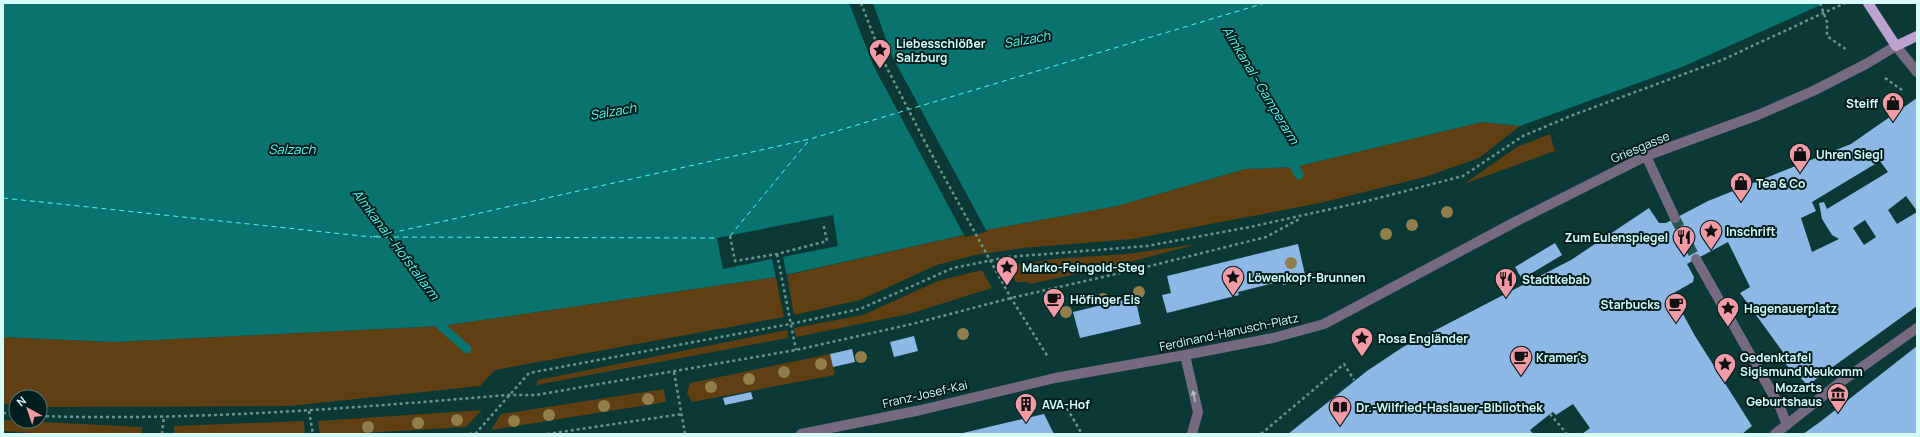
<svg xmlns="http://www.w3.org/2000/svg" width="1920" height="437" viewBox="0 0 1920 437" font-family="Manrope,sans-serif">
<style>
.green{fill:#603f12}
.water{fill:#09746f}
.pier{fill:#0a3936}
.lines{fill:none;stroke-linecap:round;stroke-linejoin:round}
.stream{stroke:#09746f;stroke-width:9}
.ferry{stroke:#4ef8f0;stroke-width:1;stroke-dasharray:5 4;stroke-linecap:butt}
.building{fill:#8db8e6;fill-rule:evenodd}
.minor-tunnel{stroke:#295653;stroke-width:10;stroke-dasharray:10 5;stroke-linecap:butt}
.path{stroke:#689390;stroke-width:2.5;stroke-dasharray:3 3;stroke-linecap:butt}
.minor{stroke:#766a80;stroke-width:10}
.major{stroke:#bca3cf;stroke-width:10}
.tree{fill:#917e4a}
.oneway{fill:#b0c2c9}
.labels{text-anchor:middle;dominant-baseline:central;stroke-width:4;stroke-linejoin:round;paint-order:stroke}
.poi-label{font-size:12px;font-weight:bold;fill:#d6fdfa;stroke:#001e1d;text-anchor:start}
.street-label{font-size:12px;fill:#d6fdfa;stroke:#001e1d}
.water-label{font-size:13px;font-style:italic;fill:#4ef8f0;stroke:#001e1d}
</style>
<rect width="100%" height="100%" fill="#0a3936"/>
<path class="green" d="M1482,122L1520,126L1479,158L1425,177L1320,203L1133,239L1023,248L975,255L937,265L860,300L794,315L787,275L986,230L1117,206L1245,169L1295,167Z
M1550,134L1555,151L1464,184L1517,147Z
M1198,244L1118,265L1030,284L1028,282H1016L1008,266L1054,259L1126,254Z
M982,270L992,288L909,314L796,337L794,328L863,315L938,281Z
M776,277L784,317L495,370L480,386L290,406L41,407H40V397H16V405L3,404V337L114,342L441,326Z
M787,330L788,338L536,385L538,380Z
M830,354L835,375L692,402L687,393L690,383Z
M664,389L666,402L491,430L501,414Z
M482,410L466,427L347,434H320L318,421Z
M3,420L142,427V434H47L3,431Z
M304,421L305,434H174V426Z"/>
<path class="water" d="M3,3H1825L1682,67L1520,126L1482,122L1295,167L1245,169L1117,206L986,230L776,277L441,326L114,342L3,337Z"/>
<path class="pier" d="M849,3H873L892,56L987,232L965,237L873,65Z
M833,215L838,246L783,257L787,277L776,279L772,259L723,269L717,238Z"/>
<g class="lines">
<path class="stream" d="M1289,157L1299,175
M434,317L441,326L467,349"/>
<path class="ferry" d="M3,198L372,237
M730,236L810,139
M373,237L810,139L1265,3
M376,237L717,238"/>
</g>
<path class="building" d="M1917,98V211L1906,196L1888,210L1897,224L1917,212V306L1812,382L1808,386L1798,375L1796,376L1784,362L1788,359L1740,293L1750,287L1728,242L1687,264L1694,277L1693,282L1672,294L1695,336L1752,426L1742,434H1582L1590,428L1573,404L1556,415L1553,412L1550,414L1530,430L1533,434H1288L1367,371L1403,347L1571,260L1649,208L1659,223H1666L1708,201L1851,144ZM1880,161L1888,172L1827,209L1824,202L1819,203L1822,219L1832,235L1839,239L1812,252L1801,218L1816,211L1812,202ZM1865,220L1876,237L1864,245L1853,228Z
M1555,243L1562,255L1522,279L1515,267Z
M1298,244L1306,279L1283,285L1282,281L1238,292L1239,295L1167,313L1162,295L1171,293L1167,276Z
M1135,297L1141,324L1080,338L1073,312Z
M914,336L918,351L894,357L890,342Z
M1917,346V434H1803L1820,422Z
M852,349L855,362L833,367L830,354Z
M751,392L753,399L725,405L723,398Z
M1044,414L1054,434H963V433Z"/>
<g class="lines">
<path class="minor-tunnel" d="M1675,218L1696,259"/>
<path class="path" d="M861,3L883,60L926,144L1011,298L1048,357
M1820,3L1827,22V36L1847,50
M1885,78L1902,90
M730,236L735,261L777,254L827,241L823,223
M777,254L796,350
M674,372L685,434
M1061,398L1082,434
M309,411L313,434
M3,413L16,414
M1550,414L1567,434
M40,416C196,421 352,408 508,395H536L796,350L912,324L1011,298L1142,268L1266,237L1301,218
M162,434L164,416
M469,434L476,433L529,373L790,324L860,309L953,268L1008,257L1147,246L1250,227L1367,201L1463,176L1523,136L1573,115L1722,60L1845,3
M547,434L682,414
M1261,434L1344,364L1354,380"/>
<path class="minor" d="M1646,156L1675,218
M1696,259L1780,407L1787,425
M1185,355L1198,412L1192,434
M801,434L921,410L1055,378L1185,355L1273,338L1324,324L1515,222L1646,156L1758,115L1813,91L1866,64L1896,46L1917,72
M1775,434L1838,384L1917,328"/>
<path class="major" d="M1868,3L1896,46L1917,36"/>
</g>
<g class="tree">
<circle cx="1447" cy="212" r="6"/>
<circle cx="1412" cy="225" r="6"/>
<circle cx="1386" cy="234" r="6"/>
<circle cx="1291" cy="263" r="6"/>
<circle cx="1139" cy="292" r="6"/>
<circle cx="1103" cy="299" r="6"/>
<circle cx="1066" cy="312" r="6"/>
<circle cx="963" cy="334" r="6"/>
<circle cx="861" cy="357" r="6"/>
<circle cx="821" cy="364" r="6"/>
<circle cx="784" cy="372" r="6"/>
<circle cx="749" cy="379" r="6"/>
<circle cx="711" cy="387" r="6"/>
<circle cx="648" cy="399" r="6"/>
<circle cx="604" cy="406" r="6"/>
<circle cx="549" cy="415" r="6"/>
<circle cx="457" cy="420" r="6"/>
<circle cx="514" cy="421" r="6"/>
<circle cx="418" cy="423" r="6"/>
<circle cx="368" cy="427" r="6"/>
</g>
<defs><path id="oneway-solid" d="M-6-.8H1V-3.2L6.5 0L1 3.2V.8H-6Z"/></defs>
<use class="oneway" href="#oneway-solid" transform="translate(1194 396) rotate(-102)"/>
<defs>
<g id="sight-pin" transform="scale(1.15)"><path d="M0 17L-7.5 6A9.5 9.5 0 1 1 7.5 6Z" fill="#f39aa7" stroke="#001e1d"/><path d="M0-6L1.8-2.2L6-1.7L2.9 1.2L3.7 5.4L0 3.3L-3.7 5.4L-2.9 1.2L-6-1.7L-1.8-2.2Z" fill="#111"/></g>
<g id="shop-pin" transform="scale(1.15)"><path d="M0 17L-7.5 6A9.5 9.5 0 1 1 7.5 6Z" fill="#f39aa7" stroke="#001e1d"/><path d="M-5-2.5h2.3a2.7 3.5 0 0 1 5.4 0H5L5.5 6h-11ZM-1.5-2.5h3a1.5 2.3 0 0 0-3 0Z" fill="#111"/></g>
<g id="restaurant-pin" transform="scale(1.15)"><path d="M0 17L-7.5 6A9.5 9.5 0 1 1 7.5 6Z" fill="#f39aa7" stroke="#001e1d"/><path d="M-5-6h1v4h1v-4h1v4h1v-4h1v5L-1.5 .5V6h-2V.5L-5-1ZM5-6V6H3V1.5H1.5Q1.5-4 5-6Z" fill="#111"/></g>
<g id="cafe-pin" transform="scale(1.15)"><path d="M0 17L-7.5 6A9.5 9.5 0 1 1 7.5 6Z" fill="#f39aa7" stroke="#001e1d"/><path d="M-5.5-4.5H6V0H3Q3 3.5 0 3.5H-2.5Q-5.5 3.5-5.5 0ZM3-3.2v2h1.7v-2ZM-6 4.5H4V6H-6Z" fill="#111"/></g>
<g id="museum-pin" transform="scale(1.15)"><path d="M0 17L-7.5 6A9.5 9.5 0 1 1 7.5 6Z" fill="#f39aa7" stroke="#001e1d"/><path d="M0-6L6-3V-2H-6V-3ZM-5-1h2V3h-2ZM-1-1h2V3h-2ZM3-1h2V3H3ZM-6 4H6V6H-6Z" fill="#111"/></g>
<g id="building-pin" transform="scale(1.15)"><path d="M0 17L-7.5 6A9.5 9.5 0 1 1 7.5 6Z" fill="#f39aa7" stroke="#001e1d"/><path d="M-4-6H4V6H1V3H-1V6H-4ZM-2.5-4.3h1.7v1.8h-1.7ZM.8-4.3h1.7v1.8H.8ZM-2.5-1h1.7V.8h-1.7ZM.8-1h1.7V.8H.8Z" fill="#111"/></g>
<g id="library-pin" transform="scale(1.15)"><path d="M0 17L-7.5 6A9.5 9.5 0 1 1 7.5 6Z" fill="#f39aa7" stroke="#001e1d"/><path d="M-6-4Q-3-5.5-.7-3.5V5Q-3 3-6 4ZM6-4Q3-5.5 .7-3.5V5Q3 3 6 4Z" fill="#111"/></g>
</defs>
<g fill-rule="evenodd">
<use href="#sight-pin" x="880" y="50"/>
<use href="#shop-pin" x="1893" y="103"/>
<use href="#shop-pin" x="1800" y="154"/>
<use href="#shop-pin" x="1741" y="183"/>
<use href="#sight-pin" x="1711" y="231"/>
<use href="#restaurant-pin" x="1684" y="237"/>
<use href="#sight-pin" x="1007" y="267"/>
<use href="#sight-pin" x="1233" y="277"/>
<use href="#restaurant-pin" x="1506" y="279"/>
<use href="#cafe-pin" x="1054" y="299"/>
<use href="#cafe-pin" x="1676" y="304"/>
<use href="#sight-pin" x="1728" y="308"/>
<use href="#sight-pin" x="1362" y="338"/>
<use href="#cafe-pin" x="1521" y="357"/>
<use href="#sight-pin" x="1725" y="364"/>
<use href="#museum-pin" x="1838" y="394"/>
<use href="#building-pin" x="1026" y="404"/>
<use href="#library-pin" x="1340" y="407"/>
</g>
<g class="labels">
<g class="poi-label">
<text x="896" y="43">Liebesschlößer<tspan x="896" dy="14">Salzburg</tspan></text>
<text x="1878" y="103" text-anchor="end">Steiff</text>
<text x="1816" y="154">Uhren Siegl</text>
<text x="1756" y="183">Tea &amp; Co</text>
<text x="1726" y="231">Inschrift</text>
<text x="1668" y="237" text-anchor="end">Zum Eulenspiegel</text>
<text x="1022" y="267">Marko-Feingold-Steg</text>
<text x="1248" y="277">Löwenkopf-Brunnen</text>
<text x="1522" y="279">Stadtkebab</text>
<text x="1070" y="299">Höfinger Eis</text>
<text x="1660" y="304" text-anchor="end">Starbucks</text>
<text x="1744" y="308">Hagenauerplatz</text>
<text x="1378" y="338">Rosa Engländer</text>
<text x="1536" y="357">Kramer's</text>
<text x="1740" y="357">Gedenktafel<tspan x="1740" dy="14">Sigismund Neukomm</tspan></text>
<text x="1822" y="387" text-anchor="end">Mozarts<tspan x="1822" dy="14">Geburtshaus</tspan></text>
<text x="1042" y="404">AVA-Hof</text>
<text x="1356" y="407">Dr.-Wilfried-Haslauer-Bibliothek</text>
</g>
<g class="street-label">
<text transform="translate(1640 147) rotate(-23)">Griesgasse</text>
<text transform="translate(1229 332) rotate(-12)">Ferdinand-Hanusch-Platz</text>
<text transform="translate(925 394) rotate(-13)">Franz-Josef-Kai</text>
</g>
<g class="water-label">
<text transform="translate(1027 39) rotate(-10)">Salzach</text>
<text transform="translate(1261 85) rotate(59)">Almkanal - Gamperarm</text>
<text transform="translate(613 111) rotate(-10)">Salzach</text>
<text x="292" y="149">Salzach</text>
<text transform="translate(396 244) rotate(53)">Almkanal - Hofstallarm</text>
</g>
</g>
<rect width="1920" height="437" fill="none" stroke="#d6fdfa" stroke-width="8"/>
<g transform="translate(28 409) rotate(320)"><circle r="19" fill="#001e1d" stroke="#567775"/>
<path d="M0-3L7 15L0 10L-7 15Z" fill="#f39aa7"/>
<text y="-6" font-size="11" font-weight="bold" text-anchor="middle" fill="#d6fdfa">N</text>
</g>
</svg>
